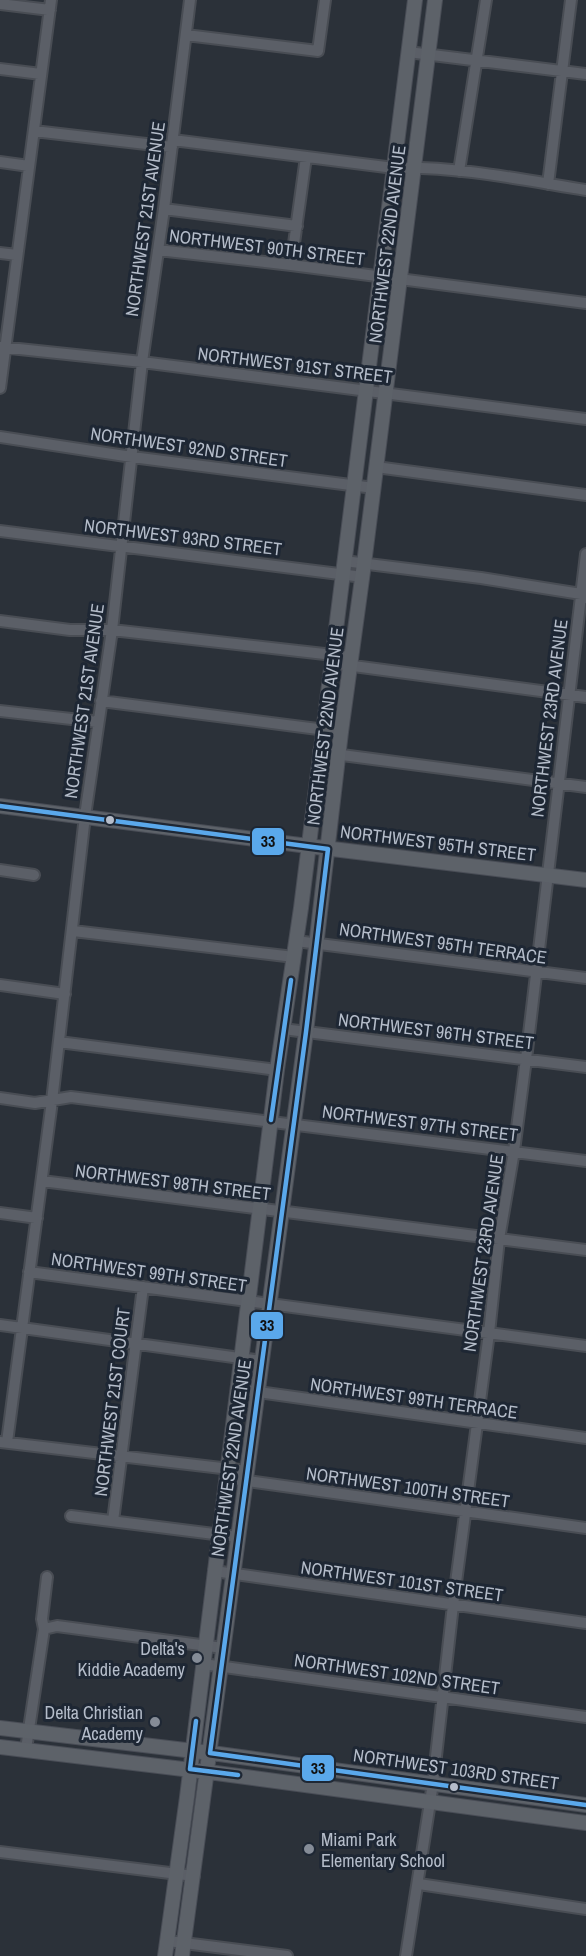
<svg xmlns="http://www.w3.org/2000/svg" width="586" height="1956" viewBox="0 0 586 1956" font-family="'Archivo Narrow',sans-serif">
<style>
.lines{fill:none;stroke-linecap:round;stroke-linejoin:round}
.minor-casing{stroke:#494d54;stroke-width:14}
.major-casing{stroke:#494d56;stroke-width:16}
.minor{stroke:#5b5f67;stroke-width:10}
.major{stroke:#5d6269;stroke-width:14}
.bus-1-casing{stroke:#1e2734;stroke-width:9}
.bus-1{stroke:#5aa8eb;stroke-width:4.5}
.bus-dot{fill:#b5bdca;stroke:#1e2734;stroke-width:2}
.poi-dot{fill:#858c97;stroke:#1e2734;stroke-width:2}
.labels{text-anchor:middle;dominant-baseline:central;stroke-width:6;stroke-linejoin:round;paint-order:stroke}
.street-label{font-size:18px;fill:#b5bdca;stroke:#1e2734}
.poi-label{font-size:18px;fill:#b5bdca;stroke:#1e2734;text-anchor:end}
.line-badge{stroke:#1e2734;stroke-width:2}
.pale-badge-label{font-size:16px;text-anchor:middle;font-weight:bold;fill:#111}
</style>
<rect width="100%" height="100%" fill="#2b3139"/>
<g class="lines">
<g class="minor-casing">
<path id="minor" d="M0,4L50,10
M186,35L318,51L325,0
M408,52L586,74
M0,69L41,74
M34,131L172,147
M173,140L394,168C458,166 523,180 586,190
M0,162L29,166
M459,171L486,0
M548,184L571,0
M164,209L297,226
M158,250L291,265L586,303
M0,253L17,255
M291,265L306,157
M0,347L142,362L586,419
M0,388L51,0
M0,437L132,457L374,488
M376,467L586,495
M0,531L363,577
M344,561L481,578L581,594L586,598
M0,621L70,630H112L351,657
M331,663L586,697
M101,701L341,732
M0,711L98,722
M319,752L586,787
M0,870L34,875
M73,931L294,957
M296,941L586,978
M0,985L65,994
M283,1029L586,1067
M59,1042L277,1070
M0,1098L35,1103L71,1097L586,1161
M42,1181L586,1250
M0,1213L37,1218
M29,1272L586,1346
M0,1325L262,1361
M237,1389L586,1438
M0,1442L247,1471
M7,1442L52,1101L85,816L112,630L142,362L164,209L190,0
M226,1478L586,1528
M71,1516L238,1537
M113,1521L143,1287
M214,1571L586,1623
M44,1629L57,1626L223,1648
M203,1664L586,1717
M26,1749L44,1629L42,1619L47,1577
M0,1852L194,1876
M419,1884L586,1909
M168,1941L287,1956
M406,1956L433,1783L453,1605L489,1333L499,1239L514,1151L526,1059L586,554"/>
</g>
<g class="major-casing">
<path id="major" d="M0,806L308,846L586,880
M0,1728L219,1754L586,1805
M0,1747L216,1773L586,1823
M165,1956L187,1797L277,1070L301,908L415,0
M182,1956L306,1032L341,732L364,564L435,0"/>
</g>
<use href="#minor" class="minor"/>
<use href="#major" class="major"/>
<g class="bus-1-casing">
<path id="bus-1" d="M0,806L328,849L306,1032L210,1753L586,1805
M271,1120L291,980
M196,1721L190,1769L238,1775"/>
</g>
<use href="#bus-1" class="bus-1"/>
</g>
<g class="bus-dot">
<circle cx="110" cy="820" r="5"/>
<circle cx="454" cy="1787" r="5"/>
</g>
<g class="poi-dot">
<circle cx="197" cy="1658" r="6"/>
<circle cx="155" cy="1722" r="6"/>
<circle cx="309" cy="1849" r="6"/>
</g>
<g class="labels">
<g class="street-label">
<text transform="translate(145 219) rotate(-82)">NORTHWEST 21ST AVENUE</text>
<text transform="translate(387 244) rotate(-83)">NORTHWEST 22ND AVENUE</text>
<text transform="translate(267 247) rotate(7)">NORTHWEST 90TH STREET</text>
<text transform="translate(295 365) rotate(7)">NORTHWEST 91ST STREET</text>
<text transform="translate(189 447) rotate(8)">NORTHWEST 92ND STREET</text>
<text transform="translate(183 537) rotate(7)">NORTHWEST 93RD STREET</text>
<text transform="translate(84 701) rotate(-82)">NORTHWEST 21ST AVENUE</text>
<text transform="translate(549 718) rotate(-83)">NORTHWEST 23RD AVENUE</text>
<text transform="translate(325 726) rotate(-83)">NORTHWEST 22ND AVENUE</text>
<text transform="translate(438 843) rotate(7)">NORTHWEST 95TH STREET</text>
<text transform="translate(443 943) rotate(8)">NORTHWEST 95TH TERRACE</text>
<text transform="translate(436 1031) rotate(7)">NORTHWEST 96TH STREET</text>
<text transform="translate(420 1123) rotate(7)">NORTHWEST 97TH STREET</text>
<text transform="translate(173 1182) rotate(7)">NORTHWEST 98TH STREET</text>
<text transform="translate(483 1253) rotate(-82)">NORTHWEST 23RD AVENUE</text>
<text transform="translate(149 1272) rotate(8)">NORTHWEST 99TH STREET</text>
<text transform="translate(414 1398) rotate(8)">NORTHWEST 99TH TERRACE</text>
<text transform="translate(112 1402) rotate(-83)">NORTHWEST 21ST COURT</text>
<text transform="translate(231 1458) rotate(-82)">NORTHWEST 22ND AVENUE</text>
<text transform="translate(408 1487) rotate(8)">NORTHWEST 100TH STREET</text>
<text transform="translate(402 1581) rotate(8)">NORTHWEST 101ST STREET</text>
<text transform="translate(397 1674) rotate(8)">NORTHWEST 102ND STREET</text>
<text transform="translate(456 1769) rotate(8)">NORTHWEST 103RD STREET</text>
</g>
<g class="poi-label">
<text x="185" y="1648">Delta's<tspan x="185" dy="21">Kiddie Academy</tspan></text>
<text x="143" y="1712">Delta Christian<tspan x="143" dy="21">Academy</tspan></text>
<text x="321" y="1839" text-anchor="start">Miami Park<tspan x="321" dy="21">Elementary School</tspan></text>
</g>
</g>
<g class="line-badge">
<rect x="251" y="827" width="34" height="29" rx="6" fill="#5aa8eb"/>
<rect x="250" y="1311" width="34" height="29" rx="6" fill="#5aa8eb"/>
<rect x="301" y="1754" width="34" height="28" rx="6" fill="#5aa8eb"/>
</g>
<g class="pale-badge-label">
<text x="268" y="847">33</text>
<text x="267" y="1331">33</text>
<text x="318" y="1774">33</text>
</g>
</svg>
